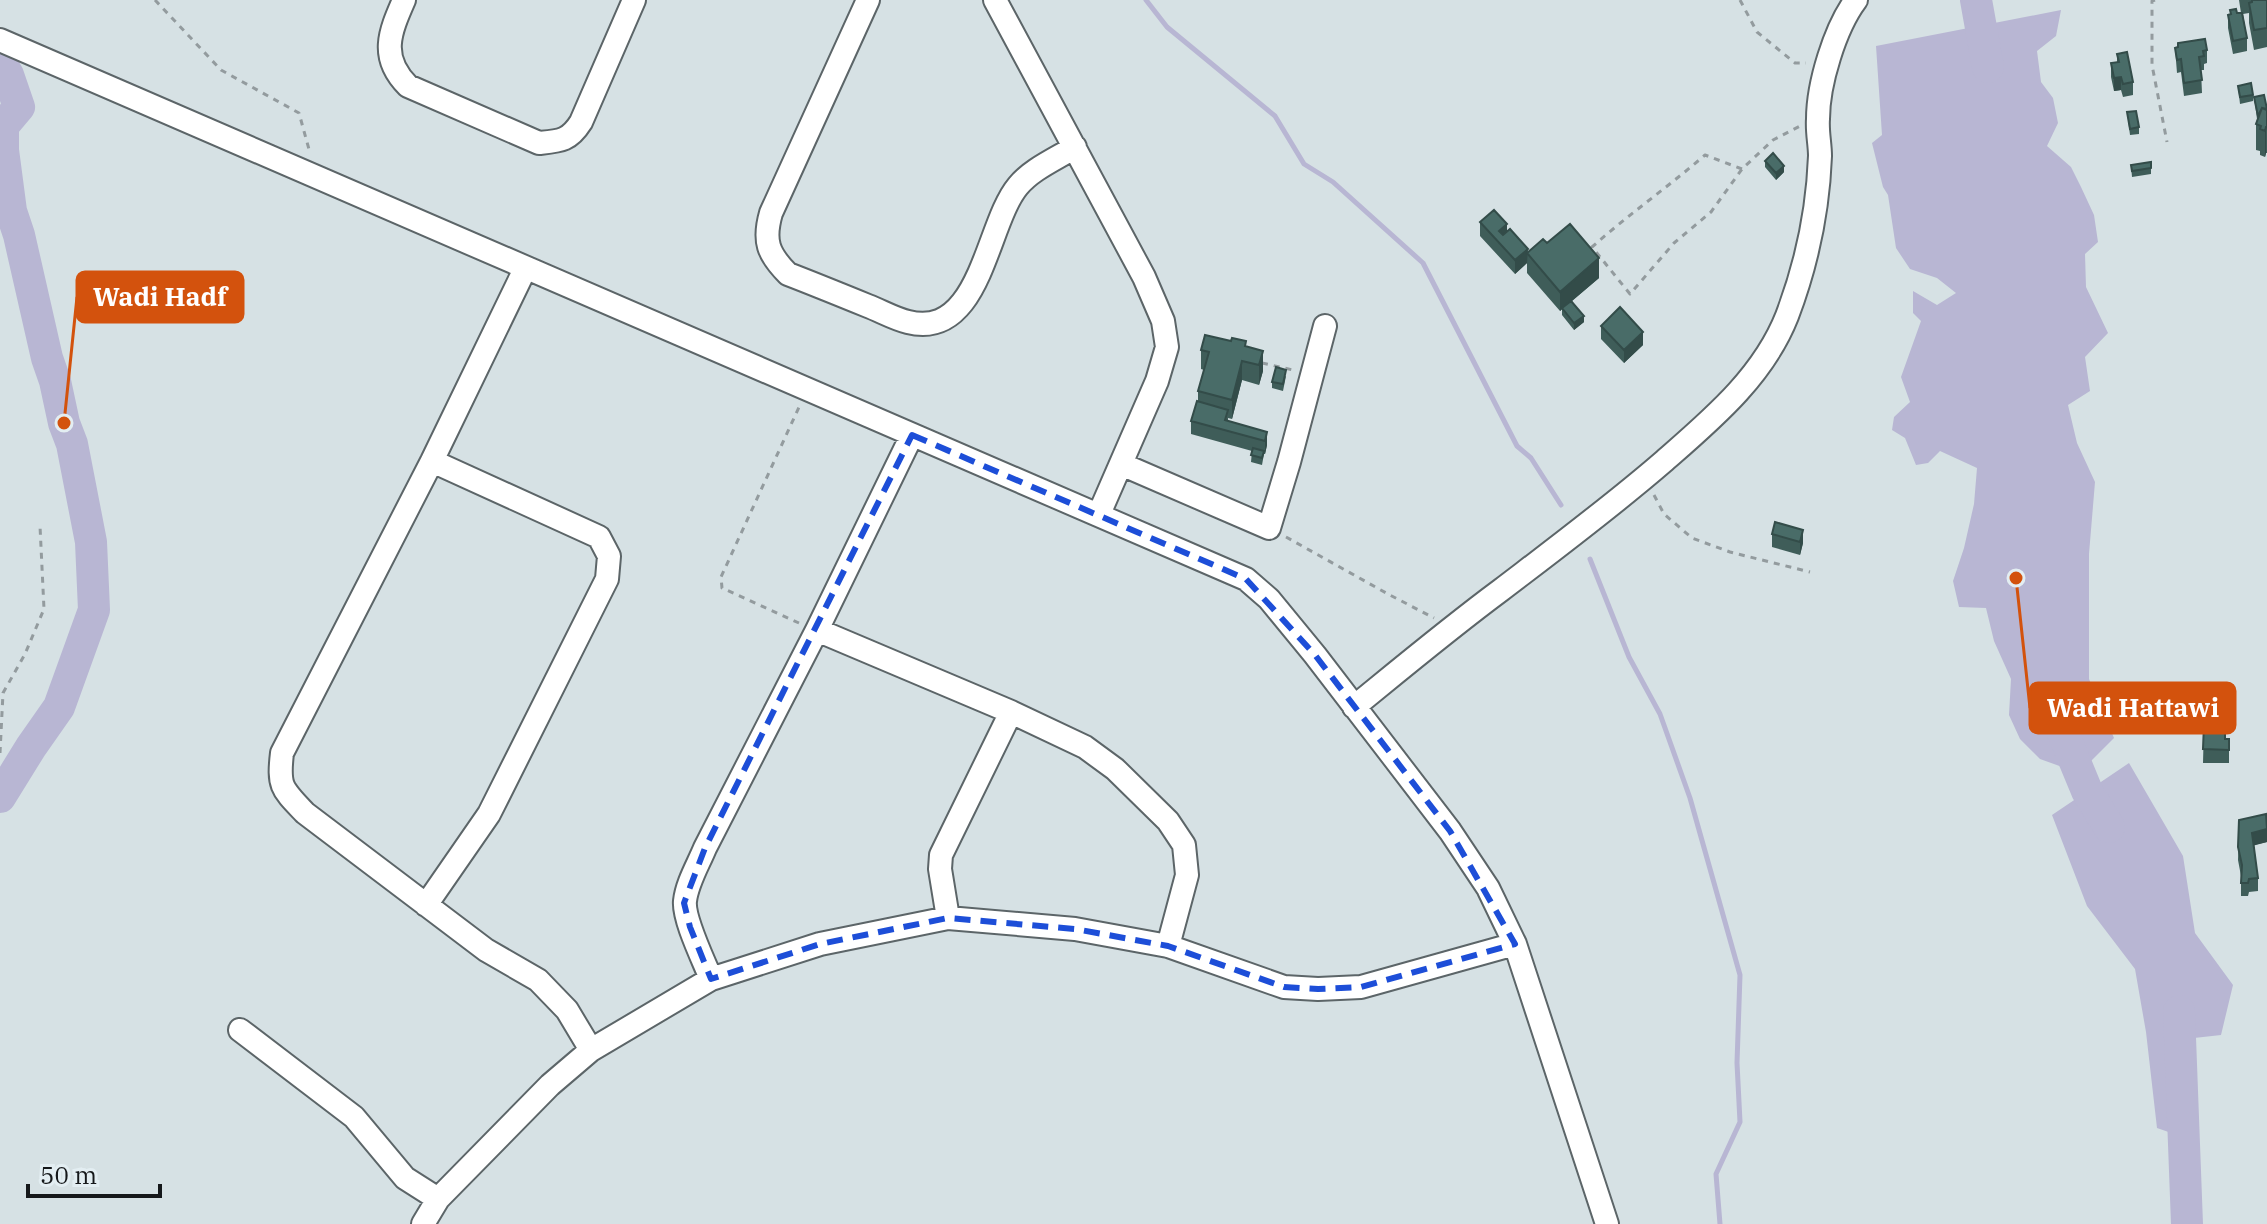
<svg xmlns="http://www.w3.org/2000/svg" width="2267" height="1224" viewBox="0 0 2267 1224" font-family="'IBM Plex Serif',serif">
<style>
.water{fill:#b8b6d3}
.lines{fill:none;stroke-linecap:round;stroke-linejoin:round}
.stream{stroke:#b8b6d3;stroke-width:5}
.river{stroke:#b8b6d3;stroke-width:32}
.minor-casing{stroke:#5c6568;stroke-width:26}
.path{stroke:#939b9e;stroke-width:3;stroke-dasharray:6 6;stroke-linecap:butt}
.minor{stroke:#fff;stroke-width:22}
.wall{fill:#3f5d59}
.shaded-wall{fill:#334c49}
.building{fill:#496c68;stroke:#334c49;stroke-width:2}
.marked{fill:none;stroke:#1d4ed8;stroke-width:6;stroke-dasharray:16 10;stroke-linejoin:round}
.leader{fill:none;stroke:#d3520d;stroke-width:3}
.callout-dot{fill:#d3520d;stroke:#e3eef2;stroke-width:3}
.callout{fill:#d3520d;stroke:#d3520d;stroke-width:3}
.callout-label{font-size:26px;text-anchor:middle;font-weight:bold;fill:#fff}
</style>
<rect width="100%" height="100%" fill="#d6e1e4"/>
<path class="water" d="M2061,10L2056,36L2037,51L2041,82L2053,98L2058,123L2047,146L2071,167L2081,187L2094,215L2098,242L2085,254L2086,287L2108,333L2085,357L2090,391L2068,405L2077,443L2095,482L2089,554V679L2114,738L2079,773L2040,759L2020,739L2009,715L2011,679L1994,641L1986,608L1959,607L1953,581L1964,548L1974,504L1977,468L1940,451L1928,463L1916,465L1905,438L1892,430L1894,417L1910,402L1901,377L1921,321L1913,313V291L1937,305L1956,293L1937,278L1910,269L1896,248L1888,195L1883,187L1872,143L1882,135L1876,46Z
M2129,763L2183,856L2195,933L2233,985L2221,1035L2194,1038L2173,1062L2185,1094L2183,1137L2157,1128L2146,1032L2135,969L2087,906L2052,815Z"/>
<g class="lines">
<path class="stream" d="M1146,0L1167,27L1275,116L1304,164L1333,182L1423,263L1517,446L1531,458L1561,505
M1590,559L1629,657L1660,714L1690,798L1740,975L1737,1063L1740,1122L1716,1174L1720,1224"/>
<path class="river" d="M1976,0L1988,67
M0,61L8,75L19,107L3,126V150L11,211L19,235L47,358L55,381L64,423L72,444L91,542L94,610L59,707L31,747L0,797
M2063,733L2087,791L2109,827
M2179,1011L2187,1224"/>
<g class="minor-casing">
<path id="minor" d="M404,0C390,32 379,57 408,86L539,143C560,141 569,141 581,122L634,0
M868,0L771,213C763,241 768,254 788,274C814,284 841,295 868,306C881,311 895,319 908,322C981,340 986,224 1018,186C1032,169 1056,159 1075,147
M995,0L1144,277L1163,321L1167,347L1157,381L1099,514
M0,40L1246,579L1269,599L1315,655L1450,831L1488,888L1515,944L1607,1224
M525,269L432,461L282,753C278,787 282,789 305,813L486,950L538,980L567,1010L591,1050
M1121,464L1269,528L1289,462L1325,326
M817,630L1011,712L1085,747L1115,769L1168,821L1184,845L1187,875L1168,946
M1354,707C1403,667 1451,627 1501,590C1556,548 1611,507 1663,462C1711,420 1763,377 1787,316C1806,266 1818,209 1820,156C1820,144 1817,132 1818,119C1818,84 1835,28 1856,0
M426,905L489,814L607,579L609,556L599,537L432,461
M948,918L940,869L941,855L1011,712
M711,979C704,961 683,919 685,901C687,883 698,865 705,848L817,630L912,435
M240,1030L354,1117L405,1178L438,1199
M423,1224L438,1199L550,1085L591,1050L711,979L820,944L948,918L1075,929L1168,946L1284,987L1318,989L1361,987L1515,944"/>
</g>
<path class="path" d="M155,0L221,70L299,113L310,153
M1740,0L1757,32L1795,63H1806
M2155,0L2152,1V65L2167,142
M1742,169L1705,155C1668,187 1628,215 1592,247L1630,294L1674,243L1711,212L1742,169L1773,140L1800,126
M1262,363L1293,370
M1654,495L1664,514L1692,538L1730,552L1810,572
M1286,537L1388,594L1434,618
M799,623L722,588L721,577L800,405
M0,753L3,693L25,654L44,609L40,526"/>
<use href="#minor" class="minor"/>
</g>
<path class="wall" d="M2239,0H2267V47L2254,50L2249,23V13L2243,14L2247,38V51L2233,54L2228,28V15L2230,14V10L2237,13H2241Z
M2175,48L2207,50V63L2204,64V70H2201L2202,93L2184,96L2181,72L2177,73Z
M2117,54L2133,82V95L2123,97L2121,90L2114,91L2111,77V63L2117,62Z
M2238,86L2253,95V101L2240,104Z
M2254,97L2267,110V153H2266L2265,157L2260,155V151L2256,150V124L2257,119Z
M2127,112L2139,127V134L2130,135Z
M1765,161L1784,172L1776,180L1765,167Z
M2131,165L2151,168V174L2132,177Z
M1480,222L1507,232L1528,252L1547,243L1599,278L1572,301L1584,322L1574,330L1562,315V309L1560,311L1527,273V263L1515,274L1480,236Z
M1601,326L1643,345L1624,363L1601,339Z
M1246,347L1263,371L1259,385L1242,380L1232,419L1228,418V421L1267,432V445L1265,454H1264L1262,465L1251,462L1252,451L1191,434V421L1198,402V391L1204,370L1201,369V350Z
M1286,376L1283,391L1272,388V382Z
M1772,534L1803,543L1800,555L1772,547Z
M2176,685L2194,713V726L2178,727Z
M2204,724L2225,739H2229V763H2203Z
M2239,820L2267,829V842L2254,845L2258,878V891L2249,892L2248,896H2241V876L2238,860Z"/>
<path class="shaded-wall" d="M2121,77V90L2114,91V78Z
M2266,127V153L2265,157V131Z
M1784,166V172L1776,180V173Z
M1507,224V237L1499,244V231Z
M1528,249L1527,263L1515,274V260Z
M1599,258V278L1560,311V292Z
M1584,316V322L1574,330V323Z
M1643,332V345L1624,363V350Z
M1263,351V371L1259,385V365Z
M1242,361V380L1232,419V400Z
M1267,432V445L1265,454V441Z
M1803,530V543L1800,555V542Z
M2267,829V842L2252,846V833Z"/>
<path class="building" d="M2252,0H2267V28L2254,30L2249,3L2252,2Z
M2236,9L2237,13H2242L2247,38L2233,41L2228,15L2231,14L2230,10Z
M2205,39L2207,50L2203,51L2204,56L2199,57L2202,80L2184,83L2181,59L2177,60L2175,48L2178,47V43Z
M2127,52L2133,82L2123,84L2121,77L2114,78L2111,63L2119,62L2117,54Z
M2251,83L2253,95L2240,97L2238,86Z
M2264,95L2267,109L2262,108L2258,116L2254,97Z
M2262,108L2267,110V127H2266L2265,131L2260,129L2261,126L2256,124Z
M2136,111L2139,127L2130,129L2127,112Z
M1773,153L1784,166L1776,173L1765,161Z
M2151,162V168L2132,171L2131,165Z
M1494,210L1507,224L1499,231L1503,235L1510,229L1528,249L1515,260L1480,222Z
M1570,224L1599,258L1560,292L1527,253L1543,239L1547,243Z
M1571,301L1584,316L1574,323L1562,308Z
M1620,307L1643,332L1624,350L1601,326Z
M1205,335L1231,341L1232,338L1246,341L1245,346L1263,351L1259,365L1242,361L1232,400L1198,391L1209,352L1201,350Z
M1276,367L1286,370L1283,384L1272,382Z
M1197,401L1228,410L1225,420L1267,432L1265,441L1191,421Z
M1253,448L1264,451L1262,458L1251,455Z
M1775,522L1803,530L1800,542L1772,534Z
M2204,724H2225V739H2229V750L2203,749Z
M2266,814L2267,829L2252,833L2258,878L2249,879L2248,883H2241L2242,865L2238,847L2239,820Z"/>
<path class="marked" d="M912,435L1246,579L1315,655L1450,831L1515,944L1361,987L1318,989L1284,987L1168,946L1075,929L948,918L820,944L711,979L690,927L684,903L705,848Z"/>
<path class="leader" d="M64 423L77 297M2016 578L2030 708"/>
<g class="callout-dot">
<circle cx="64" cy="423" r="8"/>
<circle cx="2016" cy="578" r="8"/>
</g>
<g class="callout">
<rect x="77" y="272" width="166" height="50" rx="8"/>
<rect x="2030" y="683" width="205" height="50" rx="8"/>
</g>
<g class="callout-label">
<text x="160" y="306">Wadi Hadf</text>
<text x="2133" y="717">Wadi Hattawi</text>
</g>
<path d="M28 1184v12h132v-12" fill="none" stroke="#15181a" stroke-width="4"/>
<text x="40" y="1184" font-size="24" fill="#15181a" stroke="#e3eef2" stroke-width="6" paint-order="stroke">50 m</text>
</svg>
